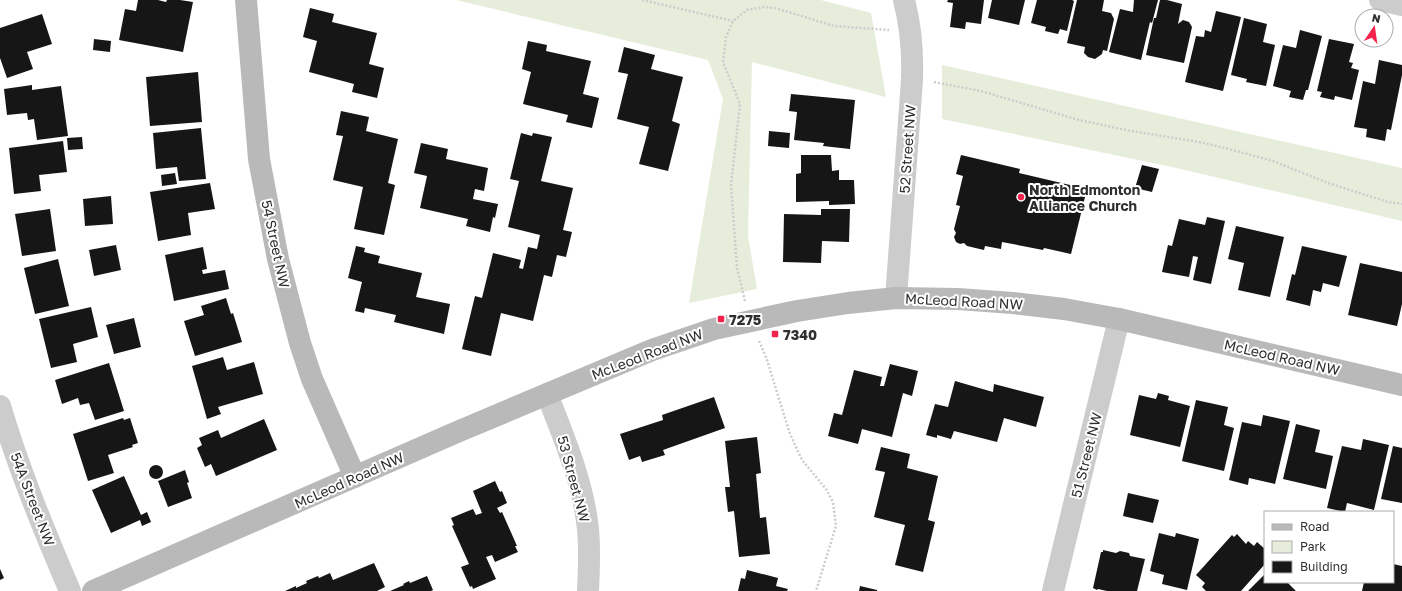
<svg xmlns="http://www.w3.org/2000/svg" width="1402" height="591" viewBox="0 0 1402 591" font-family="'Golos Text',sans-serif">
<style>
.green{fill:#e7eddb}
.building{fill:#161616}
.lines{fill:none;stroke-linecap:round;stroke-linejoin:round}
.path{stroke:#ccc;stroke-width:2.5;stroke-dasharray:2 2;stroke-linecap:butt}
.street{stroke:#ccc;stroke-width:22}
.secondary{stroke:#b9b9b9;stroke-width:22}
.poi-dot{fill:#f3234b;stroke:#fff;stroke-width:1.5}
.labels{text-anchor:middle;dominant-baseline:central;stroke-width:4;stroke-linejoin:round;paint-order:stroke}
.street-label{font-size:14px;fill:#2f2f2f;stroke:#fff}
.poi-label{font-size:14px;font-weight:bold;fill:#2f2f2f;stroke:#fff;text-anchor:start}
</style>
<rect width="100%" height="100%" fill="#fff"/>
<path class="green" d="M456,0H821L871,13L886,97L752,62L748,236L757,289L689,303L723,99L708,60Z
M942,65L1402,168V221L1172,167L942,119Z"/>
<path class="building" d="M138,0H158L166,2L167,0H180L193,2L183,52L119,40L125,9L136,11Z
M948,0H984L981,24L966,22L965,29L950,27L953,3L947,2Z
M992,0H1025L1019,25L988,18Z
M1037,0H1072L1074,1L1067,31L1060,29L1058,34L1045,31L1046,27L1031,23Z
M1077,0H1104L1102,11L1111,13L1114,19L1107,51L1103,50L1102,54L1095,59L1088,57L1084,53L1085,47L1067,43Z
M1134,0H1158L1152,23L1150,22L1141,60L1109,52L1120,9L1133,12Z
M1160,0H1167L1182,4L1178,24L1183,20L1189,22L1192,27L1184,63L1146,55L1154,18H1156Z
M310,8L334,14L332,22L377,33L369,64L384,68L377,98L352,92L354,84L309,72L317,41L303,37Z
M1216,11L1241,17L1223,91L1185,82L1196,36L1204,37L1205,30L1211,32Z
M42,14L52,44L27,52L33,69L7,78L0,58V28Z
M1244,18L1267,24L1263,42L1275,45L1266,86L1246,82L1247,79L1231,75Z
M1300,30L1322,36L1308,90H1306L1303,100L1289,97L1291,91L1273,86L1283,45L1296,48Z
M94,39L111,41L110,52L93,50Z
M1329,39L1354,44L1349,62L1353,63L1351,68L1359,70L1352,100L1335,96L1334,100L1320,97L1322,92L1317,91Z
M528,41L547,45L546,51L591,61L583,94L599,98L592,128L566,122L568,115L523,104L531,72L522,69Z
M624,47L655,55L651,69L683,77L672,121L680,124L668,171L639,164L649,127L617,119L628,74L618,72Z
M1379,60L1402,65V75L1391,130L1387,129L1385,141L1366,137L1367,129L1354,127L1363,81L1375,84Z
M198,72L202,122L150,126L146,77Z
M32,85V90L61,86L68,136L37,140L34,119L28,120L27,113L7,115L4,89Z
M791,94L855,100L850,149L823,146L824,143L794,140L797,112L789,111Z
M341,111L369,117L366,131L398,139L388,183L395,185L384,235L354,229L363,187L333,180L343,136L336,135Z
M201,128L206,179L179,181L177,167L156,169L153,133Z
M769,131L790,133L789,148L768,146Z
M521,133L532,136L533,133L552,137L541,181L573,188L563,230L572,232L566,257L557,255L552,277L544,275L533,321L501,313L491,356L462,349L475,296L482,298L493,253L521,260L519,268L523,269L528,247L537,249L540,235L508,227L519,181L510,179Z
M82,137L83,149L68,150L67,138Z
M63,141L67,172L39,175L41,191L14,194L9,148Z
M421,143L448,149L446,159L488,168L484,191L475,189L473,199L498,204L495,218L493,217L490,232L466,226L468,219L420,208L427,176L414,173Z
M801,155H831L832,171L839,170V180H854L855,204L829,205V201L796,202V174L801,173Z
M961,155L1020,169L1019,173L1087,189L1071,254L1044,248L1043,250L1002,242L1001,249L985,246L984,250L967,246L964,243L960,244L956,242L954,237L956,233L954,229L960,206L956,205L963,176L956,174Z
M1142,165L1159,169L1152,192L1135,188Z
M175,173L177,184L162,186L161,175Z
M210,183L215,209L188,213L191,235L158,241L150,192Z
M111,196L113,224L85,226L83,199Z
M50,209L56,251L22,256L15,214Z
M821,209H850L849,242L822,241L821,263L783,262L784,214L821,215Z
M1207,217L1225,221L1211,284L1193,280L1198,257L1193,256L1189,277L1162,272L1168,245L1172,246L1179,219L1205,225Z
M1236,226L1284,237L1270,297L1238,290L1244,263L1228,259Z
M116,245L121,270L94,276L89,250Z
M356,246L365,248L364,252L380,256L378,263L422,273L416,297L450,304L444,334L394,322L396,315L365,308L364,313L355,311L362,282L348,278Z
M1302,246L1347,256L1339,287L1323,283L1321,292L1313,290L1310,306L1286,300L1292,274L1295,275Z
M203,247L207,269L202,270L203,274L225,270L229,289L174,301L165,255Z
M58,259L69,306L35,314L24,268Z
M1360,263L1402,272V304L1397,326L1348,315Z
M226,298L231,314L233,313L242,342L195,356L184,321L204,315L201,306Z
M91,307L98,337L73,344L77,362L51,368L39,319Z
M134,318L141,347L114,354L106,325Z
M223,357L227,370L254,362L263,394L218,407L221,414L207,419L192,366Z
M109,363L124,411L95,420L89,403L80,405L78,398L62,404L55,380Z
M890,364L918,371L912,396L903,393L892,437L862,429L858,444L828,436L834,413L842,415L854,370L882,377L880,386H884Z
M955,381L993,392L994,384L1044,397L1036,427L1004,418L997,442L954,431L951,439L937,435V438L926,435L935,404L948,407Z
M1158,393L1169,396L1168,400L1190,406L1180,447L1130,435L1139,395L1156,399Z
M714,397L725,428L663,450L665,455L642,462L640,456L629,460L620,434L663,420L662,415Z
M1196,400L1228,407L1224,425L1234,428L1224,471L1182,461Z
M1263,415L1290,421L1275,484L1249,478L1248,485L1229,480L1242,422L1261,426Z
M123,418L124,420L130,418L138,443L132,445L133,447L108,455L114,473L88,481L73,434Z
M264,419L277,450L216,476L211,464L205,467L197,448L202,445L199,438L218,430L221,438Z
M1296,424L1320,430L1315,452L1333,456L1326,489L1283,479Z
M757,437L761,473L756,474L760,518L766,517L770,554L739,557L734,511L728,512L725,487H730L725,441Z
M1363,439L1389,445L1374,510L1347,503L1345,512L1327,508L1342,446L1361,450Z
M1393,446L1402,448V503L1381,499Z
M881,447L910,454L907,468L938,476L928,520L935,522L923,572L895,565L905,525L874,517L885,472L875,470Z
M149 472a7 7 0 1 1 14 0a7 7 0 1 1-14 0Z
M185,470L189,482L187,483L192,498L168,507L158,481Z
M124,476L141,515L147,512L151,522L142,526L140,520L111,533L92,490Z
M495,481L500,492L502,491L507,503L497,508L500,513L502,512L517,546H515L518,552L495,562L492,555L486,557L496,579L473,589L472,586L470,587L461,567L469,564L452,526L454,525L451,518L473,509L476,515L482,513L473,491Z
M1128,493L1159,500L1153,523L1123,516Z
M1159,533L1175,537L1176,533L1199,539L1187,590L1162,584L1164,575L1150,571Z
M1237,534L1246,544L1248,541L1254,546L1257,542L1265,549V564L1241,591H1206L1202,587L1205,583L1196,575L1232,535L1234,537Z
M1103,550L1116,553L1120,551L1129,553L1130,556L1145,559L1137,591H1107L1098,589L1097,590L1093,588L1101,552H1103Z
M374,563L385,587L377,591H285L296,586V588L307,583L306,581L318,576L319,578L330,573L333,580Z
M1393,564L1402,566V591H1362L1364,582H1393Z
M0,569L4,578L0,580Z
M747,570L778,578L776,586L788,589L787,591H738L741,578L745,579Z
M1265,574V582H1287L1296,591H1248Z
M427,576L433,590L431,591H390L404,585L403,584L409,581L410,583Z
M860,586L877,590V591H859Z"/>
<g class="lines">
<path class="path" d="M642,0L733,21
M934,82L981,91L1079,120L1126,130L1199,142L1225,148L1273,161L1328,183L1388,202L1402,204
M745,301L737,268L731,185L740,104L723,62L726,37L733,21L747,10L763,7L775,8L834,26L889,30
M759,341L766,357L790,434L802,460L826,489L833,502L836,526L816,591"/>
<path class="street" d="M1380,0L1402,5
M896,298L912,80C913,52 911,27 904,0
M547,394C564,438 583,482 588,529C590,550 589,570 588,591
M0,406C19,470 44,530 70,591
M1053,591L1119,319"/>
<path class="secondary" d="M246,0L259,159L278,259L300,343L312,379L355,477
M93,591L457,432L652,350L714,329L797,311L848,303L896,298L958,299L1013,303L1064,309L1119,319L1402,385"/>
</g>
<g class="poi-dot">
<circle cx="1021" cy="197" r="4"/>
<rect x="717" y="315" width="8" height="8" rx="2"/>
<rect x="771" y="330" width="8" height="8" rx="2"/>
</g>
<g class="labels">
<g class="street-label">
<text transform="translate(907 149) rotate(-86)">52 Street NW</text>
<text transform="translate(276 244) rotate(78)">54 Street NW</text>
<text transform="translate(964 301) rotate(3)">McLeod Road NW</text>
<text transform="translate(647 354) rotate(-21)">McLeod Road NW</text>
<text transform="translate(1282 357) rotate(13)">McLeod Road NW</text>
<text transform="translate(1086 455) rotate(-76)">51 Street NW</text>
<text transform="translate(574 479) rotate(75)">53 Street NW</text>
<text transform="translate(349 480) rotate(-24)">McLeod Road NW</text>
<text transform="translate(33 499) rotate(69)">54A Street NW</text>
</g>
<g class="poi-label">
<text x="1029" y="189">North Edmonton<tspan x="1029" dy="16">Alliance Church</tspan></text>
<text x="729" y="319">7275</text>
<text x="783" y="334">7340</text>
</g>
</g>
<rect x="1264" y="511" width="130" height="72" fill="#ffffff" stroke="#acacac"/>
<rect x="1272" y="524" width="20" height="6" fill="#b9b9b9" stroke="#acacac"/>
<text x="1300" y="531" font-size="12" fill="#2f2f2f">Road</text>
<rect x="1272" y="541" width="20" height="12" fill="#e7eddb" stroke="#acacac"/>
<text x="1300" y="551" font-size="12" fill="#2f2f2f">Park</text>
<rect x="1272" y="561" width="20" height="12" fill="#161616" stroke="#acacac"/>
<text x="1300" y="571" font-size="12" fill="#2f2f2f">Building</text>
<g transform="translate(1374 28) rotate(13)"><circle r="19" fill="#ffffff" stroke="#acacac"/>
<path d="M0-3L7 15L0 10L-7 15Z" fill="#f3234b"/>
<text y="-6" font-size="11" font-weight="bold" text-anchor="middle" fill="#2f2f2f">N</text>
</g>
</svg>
